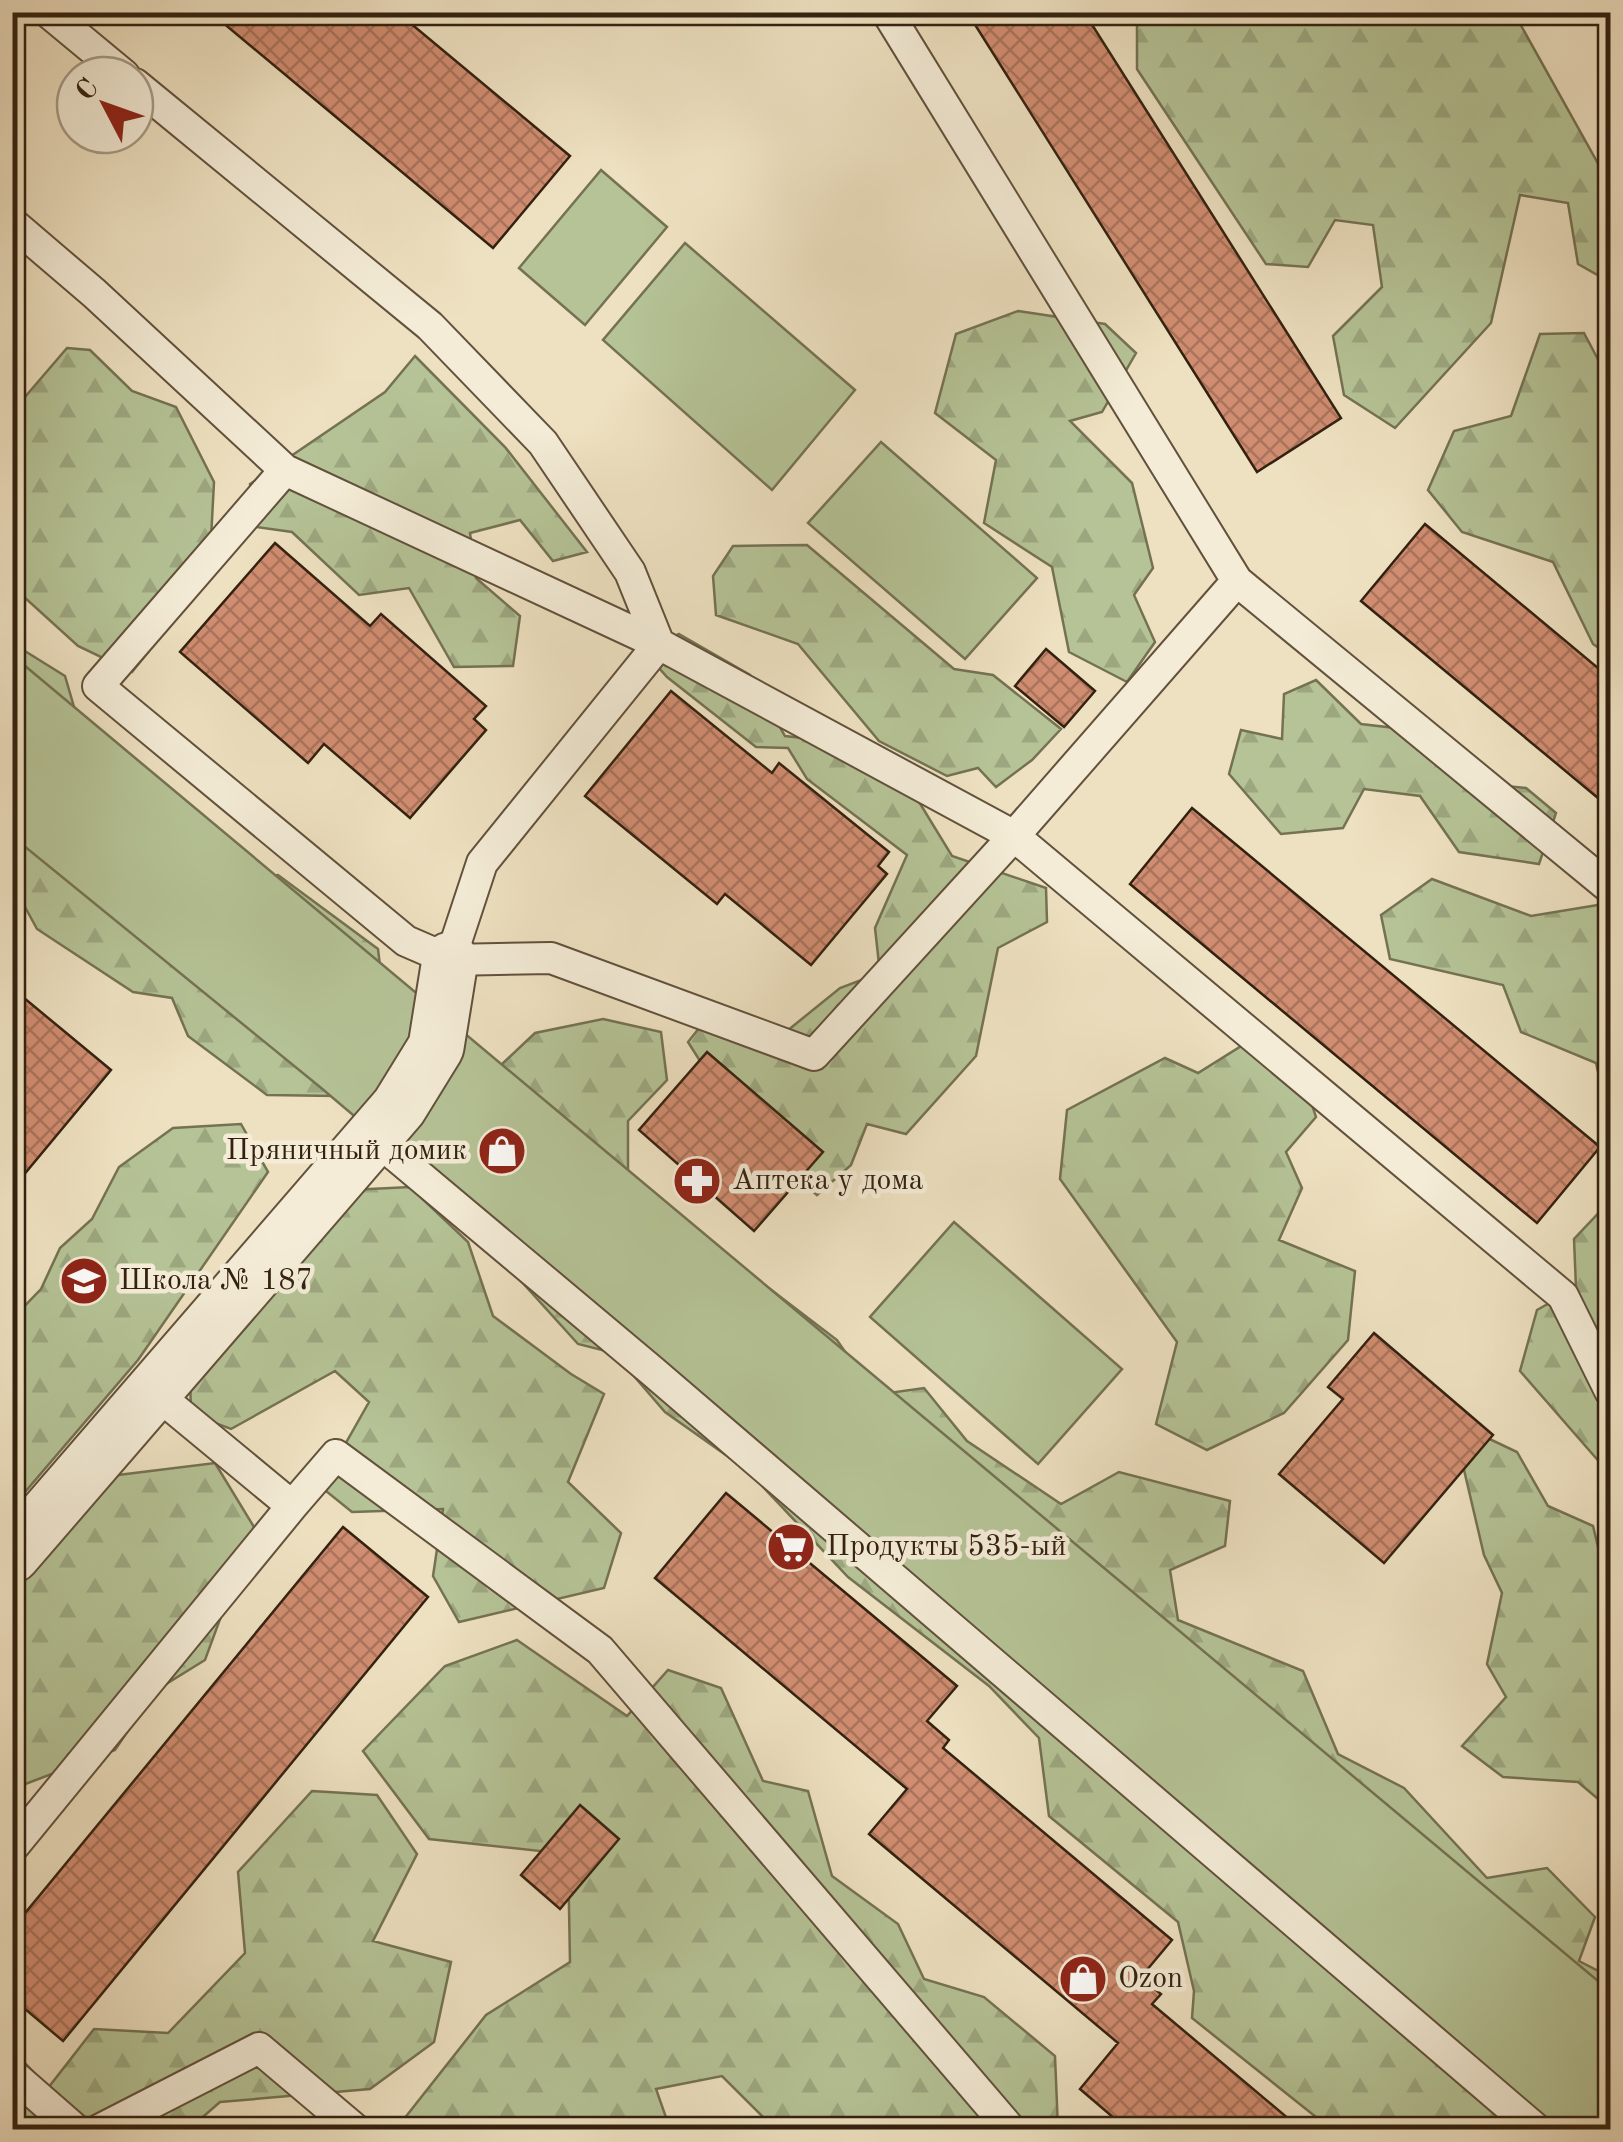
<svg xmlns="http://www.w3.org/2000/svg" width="1623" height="2142" viewBox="0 0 1623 2142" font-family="'Old Standard TT',serif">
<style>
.forest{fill:url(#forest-firs);stroke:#747253;stroke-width:2.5}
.park{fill:#b5c396;stroke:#747253;stroke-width:2.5}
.building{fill:url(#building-cross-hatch);stroke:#332110;stroke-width:2.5}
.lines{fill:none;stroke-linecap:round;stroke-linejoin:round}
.service-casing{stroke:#62513c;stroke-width:34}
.minor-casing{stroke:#62513c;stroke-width:59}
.service{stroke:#f4ecd7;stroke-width:30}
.minor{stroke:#f4ecd7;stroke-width:55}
.labels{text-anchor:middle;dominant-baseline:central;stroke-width:9;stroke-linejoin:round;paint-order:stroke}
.poi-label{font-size:30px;fill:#332110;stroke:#f4ecd7;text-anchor:start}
</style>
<defs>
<pattern id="forest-firs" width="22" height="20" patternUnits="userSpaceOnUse" patternTransform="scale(2.5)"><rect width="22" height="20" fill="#b5c396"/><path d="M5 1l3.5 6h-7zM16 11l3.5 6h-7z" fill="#9ca780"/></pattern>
<pattern id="building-cross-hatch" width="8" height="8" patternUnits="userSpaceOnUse" patternTransform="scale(2.5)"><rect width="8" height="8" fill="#d18d71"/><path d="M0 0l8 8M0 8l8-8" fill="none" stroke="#aa735b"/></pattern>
</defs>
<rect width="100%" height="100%" fill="#eee1c1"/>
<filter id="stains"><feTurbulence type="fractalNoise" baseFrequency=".002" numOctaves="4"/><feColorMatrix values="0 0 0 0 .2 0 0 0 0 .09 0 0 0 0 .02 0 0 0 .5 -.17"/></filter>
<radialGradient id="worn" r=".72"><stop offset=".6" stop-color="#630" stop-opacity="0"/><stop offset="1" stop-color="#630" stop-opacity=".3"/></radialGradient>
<path class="forest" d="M1137,13H1514L1610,185V282L1578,264L1568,203L1520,195L1491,323L1395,428L1344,395L1333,336L1382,287L1373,225L1335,220L1308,267L1266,264L1137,69Z
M1018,311L1105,324L1136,353L1102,412L1070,421L1132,483L1153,568L1134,595L1155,642L1127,682L1069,652L1052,567L984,523L996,460L935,413L956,334Z
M1584,333L1610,382V656L1593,644L1553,562L1462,532L1428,490L1454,431L1511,416L1540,334Z
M67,348L90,350L132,391L176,407L214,482L209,577L132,672L78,646L13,587V411Z
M415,356L505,447L587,552L553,561L520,520L470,533L476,578L520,616L513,666L454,667L409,588L359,595L292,532L256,527L250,484L385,392Z
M807,545L954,669L993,675L1061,729L1032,760L996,787L978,768L947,776L879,741L798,644L716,615L713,576L733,546Z
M679,634L750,675L785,736L821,740L869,775L913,792L952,856L1046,888L1047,922L998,948L976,1056L906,1134L867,1124L851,1165L817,1195L747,1135L688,1042L700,1027L766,1048L840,988L880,973L875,928L907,855L807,779L788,748L756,747L667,677L644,651Z
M12,643L65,676L77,717L219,882L278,875L378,949L388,1033L336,1096L267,1095L188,1036L172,998L133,992L37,929L13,885Z
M1316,680L1361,724L1438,733L1466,782L1526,788L1556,813L1539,864L1459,852L1420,796L1364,789L1343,828L1281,834L1229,774L1241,730L1282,739L1284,694Z
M1432,879L1531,916L1610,903V1123L1596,1063L1521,1032L1503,985L1390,959L1381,915Z
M603,1019L661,1032L667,1080L628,1121V1181L837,1340L875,1395L924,1388L967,1441L1061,1504L1119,1472L1230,1501L1225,1546L1170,1570L1178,1620L1303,1671L1338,1754L1404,1788L1487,1878L1547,1868L1595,1917L1579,1961L1610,1977V2118L1520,2102L1505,2129H1331L1192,2018L1194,1991L1178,1922L1049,1816L1039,1738L989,1686L848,1577L747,1470L665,1412L614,1353L578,1344L492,1249L448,1115L535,1033Z
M1243,1045L1299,1065L1316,1117L1286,1152L1302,1188L1279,1240L1355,1271L1348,1340L1284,1413L1207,1450L1156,1424L1177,1342L1060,1179L1067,1110L1165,1058L1198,1073Z
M241,1124L268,1172L138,1360L13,1506V1318L41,1289L60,1248L92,1219L119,1167L173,1128Z
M410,1187L468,1242L493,1316L571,1374L604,1394L568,1482L621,1533L604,1588L459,1622L433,1576L443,1509L352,1512L321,1487L369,1402L335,1371L231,1429L191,1414L190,1374L350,1190Z
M1610,1201V1296L1600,1298L1606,1350L1610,1355L1609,1473L1520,1371L1537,1310L1576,1288L1574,1239Z
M1479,1434L1517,1452L1548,1506L1593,1526L1605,1576L1610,1579V1809L1578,1782L1503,1777L1462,1746L1506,1697L1487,1664L1502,1593L1484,1555L1461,1457Z
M215,1463L254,1527L205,1660L155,1691L115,1750L20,1786L13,1834V1568L102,1477Z
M517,1640L627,1716L668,1670L721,1688L763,1781L808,1791L832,1876L898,1924L924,1979L984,1997L1055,2056L1058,2129L849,2130L834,2118L763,2117L722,2076L656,2089L669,2126L683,2129H401L400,2124L486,2015L570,1962L568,1854L429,1839L363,1751L445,1666Z
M312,1791L377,1795L417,1854L373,1941L451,1962L434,2042L370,2089L220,2102L189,2129H13L12,2049L48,2088L94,2029L168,2033L245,1953L238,1872Z"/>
<path class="park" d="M601,170L667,227L585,325L519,268Z
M685,243L855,390L772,490L603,340Z
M881,442L1037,578L965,659L808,523Z
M12,655L1610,1991V2129H1551L320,1087L13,837Z
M954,1222L1122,1369L1038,1464L870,1317Z"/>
<path class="building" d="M210,12H397L570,156L493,248Z
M967,12H1084L1341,418L1257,472Z
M1425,524L1610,678V808L1361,601Z
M275,543L370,626L381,614L486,706L474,719L486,730L410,818L324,744L308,763L180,652Z
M1046,649L1095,691L1064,727L1015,686Z
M671,691L772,773L779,763L889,852L878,866L887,874L811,965L725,894L717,904L585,796Z
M1192,808L1600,1147L1537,1223L1130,884Z
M12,988L111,1070L12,1189Z
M707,1052L823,1152L754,1231L639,1130Z
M1374,1333L1493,1435L1384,1563L1279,1474L1343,1399L1328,1387Z
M726,1493L957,1686L927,1721L949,1740L943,1748L1172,1940L1141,1977L1161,1994L1152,2004L1302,2130H1128L1080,2089L1118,2043L869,1834L907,1789L655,1578Z
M343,1527L428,1597L63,2041L12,1998V1929Z
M580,1805L619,1839L560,1909L521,1875Z"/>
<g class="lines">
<g class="service-casing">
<path id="service" d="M48,12L124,75
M887,12L1237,581L1610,888
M135,84L430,326L543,443L630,572L659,644L482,863L450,960
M12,223L94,293L285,470L659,644L1014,836L1563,1296L1610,1391
M285,470L98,686L406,941L450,960L551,958L814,1055L1014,836L1237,581
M372,1136L651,1370L1537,2130
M292,1506L336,1455L600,1650L1011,2130
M12,1848L292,1506L154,1392
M12,2074L76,2130
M99,2130L259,2048L356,2130"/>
</g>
<g class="minor-casing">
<path id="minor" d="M12,1555L399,1107L436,1047L450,960"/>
</g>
<use href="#service" class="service"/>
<use href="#minor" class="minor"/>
</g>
<defs>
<g id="shop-disc" transform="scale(2.5)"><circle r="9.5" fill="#8f2418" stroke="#f4ecd7"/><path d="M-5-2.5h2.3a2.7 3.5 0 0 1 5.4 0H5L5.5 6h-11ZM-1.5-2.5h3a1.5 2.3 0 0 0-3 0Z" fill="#fff"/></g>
<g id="pharmacy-disc" transform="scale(2.5)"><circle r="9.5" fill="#8f2418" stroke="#f4ecd7"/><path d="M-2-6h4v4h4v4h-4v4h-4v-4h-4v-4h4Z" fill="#fff"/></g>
<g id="school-disc" transform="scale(2.5)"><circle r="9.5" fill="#8f2418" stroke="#f4ecd7"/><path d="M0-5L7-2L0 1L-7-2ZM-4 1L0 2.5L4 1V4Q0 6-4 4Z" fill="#fff"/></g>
<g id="supermarket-disc" transform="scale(2.5)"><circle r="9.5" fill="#8f2418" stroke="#f4ecd7"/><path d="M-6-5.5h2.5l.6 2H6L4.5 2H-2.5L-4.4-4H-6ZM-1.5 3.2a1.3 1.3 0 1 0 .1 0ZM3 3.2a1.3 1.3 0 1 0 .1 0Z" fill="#fff"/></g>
</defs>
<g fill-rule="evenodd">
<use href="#shop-disc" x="502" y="1151"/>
<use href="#pharmacy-disc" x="697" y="1181"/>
<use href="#school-disc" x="84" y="1281"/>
<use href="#supermarket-disc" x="791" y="1547"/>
<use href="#shop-disc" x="1083" y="1979"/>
</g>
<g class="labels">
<g class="poi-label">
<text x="467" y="1151" text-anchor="end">Пряничный домик</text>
<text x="732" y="1181">Аптека у дома</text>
<text x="119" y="1281">Школа № 187</text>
<text x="826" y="1547">Продукты 535-ый</text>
<text x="1118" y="1979">Ozon</text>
</g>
</g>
<rect width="1623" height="2142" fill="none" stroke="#eee1c1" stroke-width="50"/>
<rect x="15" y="15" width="1593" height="2112" fill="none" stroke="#332110" stroke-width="5"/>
<rect x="25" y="25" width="1573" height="2092" fill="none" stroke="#332110" stroke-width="2.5"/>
<g transform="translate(105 105) rotate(311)"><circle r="48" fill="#f4ecd7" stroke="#a79b87" stroke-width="2.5"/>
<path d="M0-8L18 38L0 25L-18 38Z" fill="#8f2418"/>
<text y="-15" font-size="28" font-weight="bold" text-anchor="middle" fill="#332110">С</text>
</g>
<rect width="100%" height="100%" filter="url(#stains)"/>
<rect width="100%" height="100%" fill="url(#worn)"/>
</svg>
